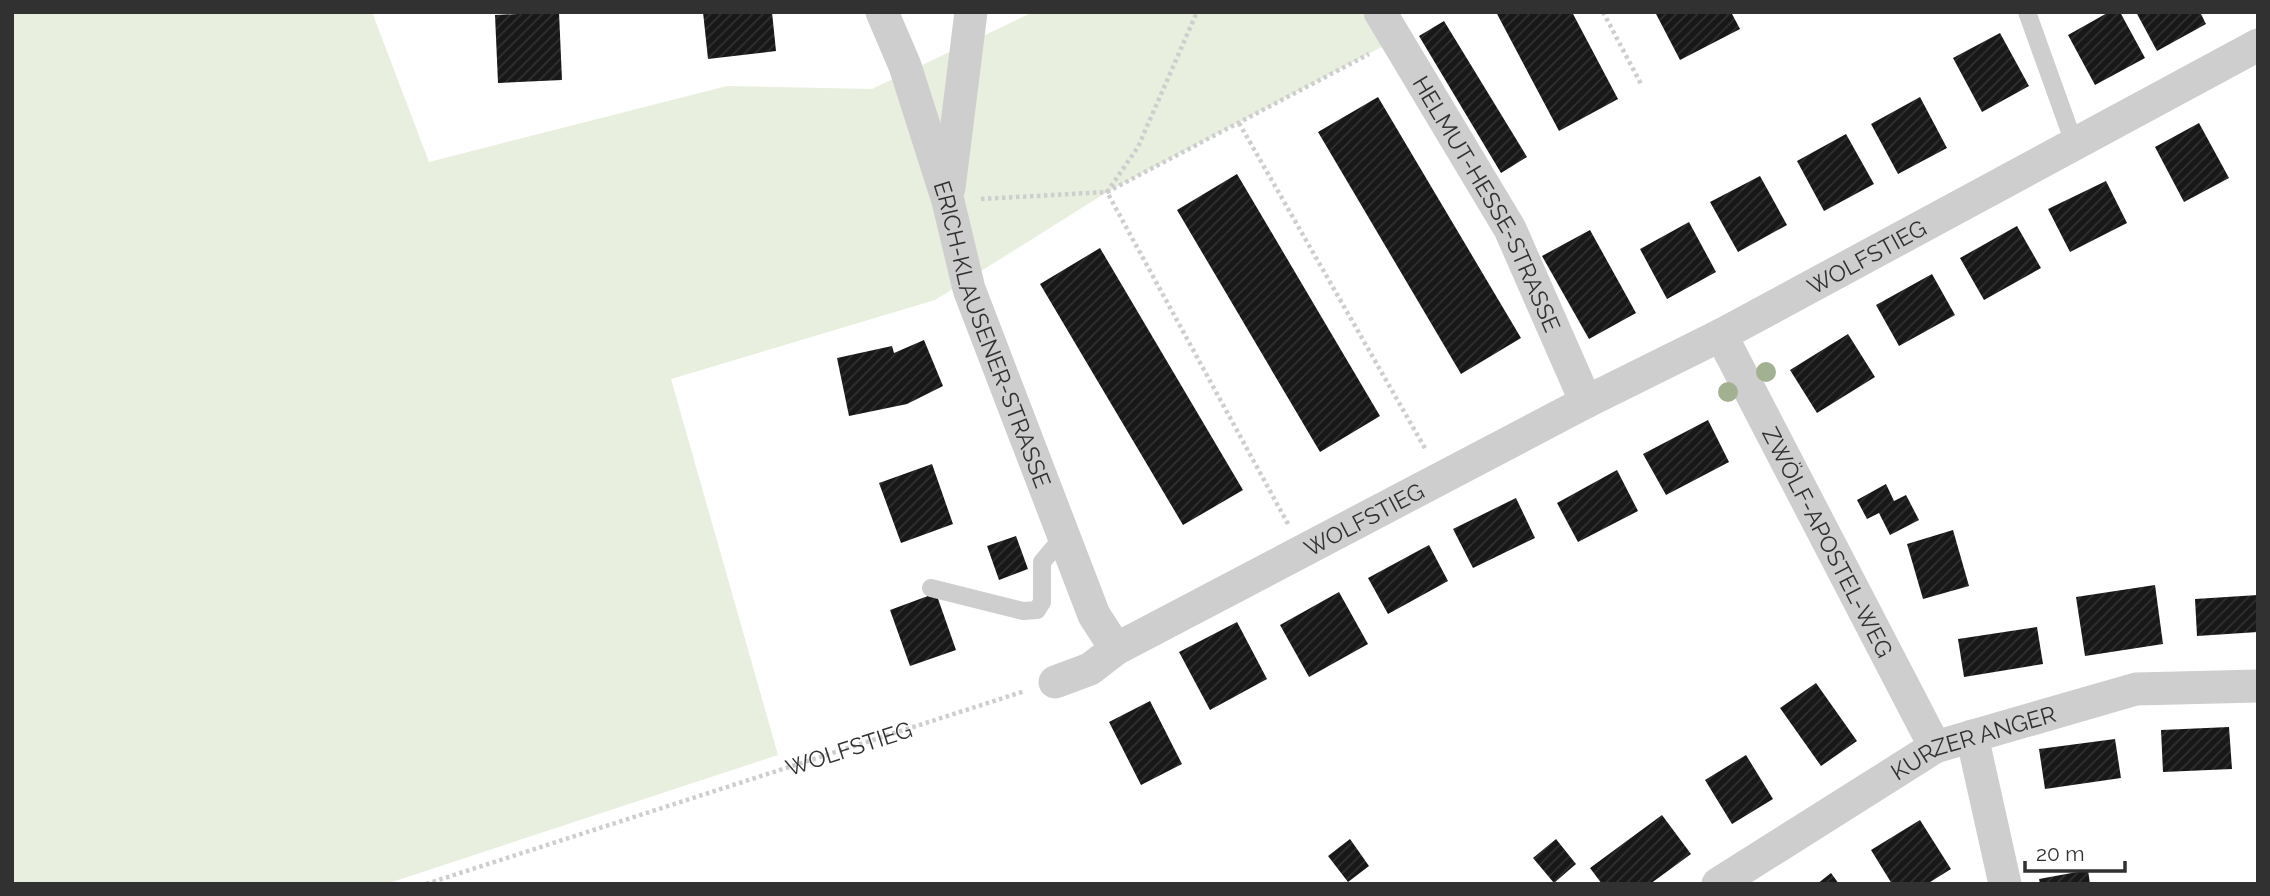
<svg xmlns="http://www.w3.org/2000/svg" width="2270" height="896" viewBox="0 0 2270 896" font-family="Raleway,sans-serif">
<style>
.grass{fill:#e8efdf}
.building{fill:url(#building-hatch)}
.lines{fill:none;stroke-linecap:round;stroke-linejoin:round}
.path{stroke:#cecece;stroke-width:4.5;stroke-dasharray:3.5 3.5;stroke-linecap:butt}
.lane{stroke:#cecece;stroke-width:18}
.street{stroke:#cecece;stroke-width:33}
.tree{fill:#a3b193}
.labels{text-anchor:middle;dominant-baseline:central;stroke-width:7;stroke-linejoin:round;paint-order:stroke}
.street-label{font-size:23px;fill:#313131;stroke:#fff}
</style>
<defs>
<pattern id="building-hatch" width="6" height="6" patternUnits="userSpaceOnUse" patternTransform="scale(1.75)"><rect width="6" height="6" fill="#181818"/><path d="M-1 1l2-2M0 6l6-6M5 7l2-2" fill="none" stroke="#313131"/></pattern>
</defs>
<rect width="100%" height="100%" fill="#fff"/>
<path class="grass" d="M12,12H372L429,162L727,86L872,89L1033,12H1380L1397,39L1107,192L935,300L671,379L778,755L386,884H12Z"/>
<path class="building" d="M559,12L562,80L498,83L495,15Z
M703,12H772L776,51L708,59Z
M1496,12H1572L1618,99L1559,131Z
M1655,12H1731L1740,29L1680,60Z
M2109,12H2120L2145,58L2095,85L2068,35Z
M2136,12H2200L2206,24L2157,51Z
M1444,21L1527,157L1501,173L1419,36Z
M2000,33L2029,86L1982,112L1953,58Z
M1378,97L1521,338L1461,374L1318,132Z
M1920,97L1947,148L1898,174L1871,124Z
M2199,123L2229,178L2184,202L2155,147Z
M1846,134L1874,184L1824,211L1797,161Z
M1237,174L1380,416L1320,452L1177,210Z
M1760,176L1787,225L1738,252L1710,202Z
M2106,181L2127,223L2070,252L2048,209Z
M1689,222L1716,272L1667,299L1640,249Z
M2017,226L2041,268L1984,300L1960,258Z
M1590,230L1636,313L1589,339L1542,256Z
M1100,248L1243,490L1183,525L1040,284Z
M1932,274L1955,315L1899,346L1876,305Z
M1848,334L1875,377L1817,413L1790,370Z
M924,340L943,386L907,404L849,416L837,358L892,346L894,353Z
M1708,420L1729,462L1666,495L1643,454Z
M932,464L953,524L901,543L879,483Z
M1617,470L1638,511L1578,542L1557,503Z
M1886,484L1894,501L1906,495L1919,520L1890,535L1879,513L1867,519L1857,500Z
M1516,498L1535,538L1473,568L1453,529Z
M1953,530L1969,586L1923,599L1907,544Z
M1016,536L1028,569L999,580L987,546Z
M1429,545L1448,581L1388,614L1368,578Z
M2155,585L2163,644L2085,656L2076,597Z
M1339,592L1368,644L1309,677L1280,625Z
M936,593L956,650L910,666L890,610Z
M2258,595V632L2197,636L2195,599Z
M1237,622L1267,679L1210,710L1179,652Z
M2037,627L2043,664L1964,677L1958,639Z
M1816,683L1857,741L1821,766L1780,708Z
M1150,701L1182,764L1141,785L1109,722Z
M2229,727L2232,769L2163,772L2161,730Z
M2115,739L2121,778L2045,789L2039,749Z
M1746,755L1773,799L1732,824L1705,780Z
M1662,815L1691,854L1650,884H1602L1590,868Z
M1920,820L1951,869L1927,884H1892L1871,850Z
M1350,839L1369,866L1348,882L1328,856Z
M1556,839L1576,864L1554,883L1533,858Z
M2088,870L2090,884H2040L2039,879Z
M1831,873L1839,884H1817Z"/>
<g class="lines">
<g class="path">
<path d="M1603,12L1641,84"/>
<path d="M1239,123L1426,450"/>
<path d="M981,199L1107,192L1138,147L1197,12"/>
<path d="M1288,524L1107,192L1369,54"/>
<path id="s1" d="M426,884L1025,691"/>
</g>
<path class="lane" d="M2027,12L2074,143
M931,588L1023,611L1037,610L1042,602V562L1063,537"/>
<g class="street">
<path id="s2" d="M882,12L905,66L948,201L969,289L1094,615L1116,649"/>
<path id="s3" d="M1380,12L1510,229L1586,402"/>
<path d="M949,188L971,12"/>
<path id="s4" d="M1721,335L1935,747"/>
<path id="s5" d="M1055,682L1090,669L1116,649L1586,402L1721,335L2258,45"/>
<path d="M1972,736L2005,884"/>
<path id="s6" d="M1718,884L1935,747L2136,689L2258,686"/>
</g>
</g>
<g class="tree">
<circle cx="1766" cy="372" r="10"/>
<circle cx="1728" cy="392" r="10"/>
</g>
<g class="labels">
<g class="street-label">
<text stroke="none"><textPath href="#s3" startOffset="220">HELMUT-HESSE-STRASSE</textPath></text>
<text stroke="none"><textPath href="#s5" startOffset="917">WOLFSTIEG</textPath></text>
<text stroke="none"><textPath href="#s2" startOffset="341">ERICH-KLAUSENER-STRASSE</textPath></text>
<text stroke="none"><textPath href="#s5" startOffset="350">WOLFSTIEG</textPath></text>
<text stroke="none"><textPath href="#s4" startOffset="233">ZWÖLF-APOSTEL-WEG</textPath></text>
<text stroke="none"><textPath href="#s6" startOffset="294">KURZER ANGER</textPath></text>
<text stroke="none"><textPath href="#s1" startOffset="444">WOLFSTIEG</textPath></text>
</g>
</g>
<rect width="2270" height="896" fill="none" stroke="#313131" stroke-width="28"/>
<path d="M2025 861v10h100v-10" fill="none" stroke="#313131" stroke-width="3.5"/>
<text x="2036" y="861" font-size="21" fill="#313131" stroke="#ffffff" stroke-width="5" paint-order="stroke">20 m</text>
</svg>
